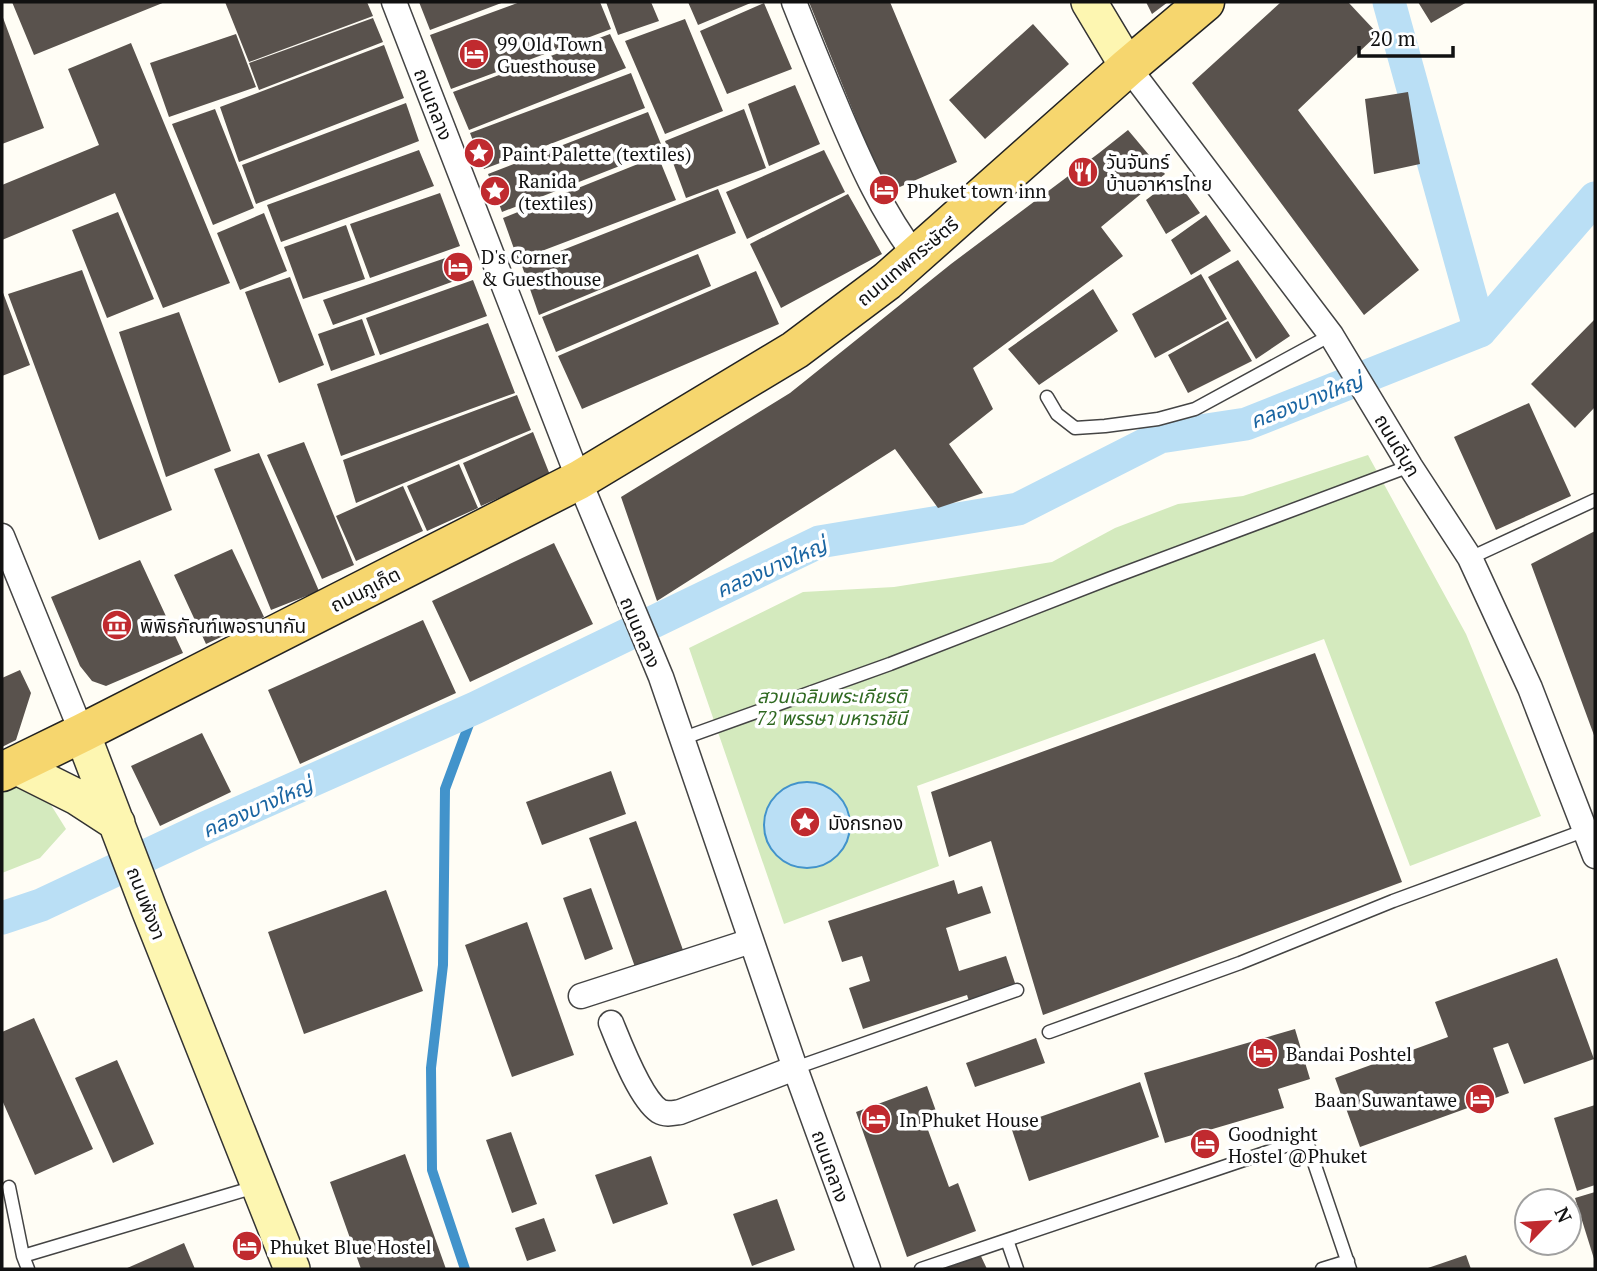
<svg xmlns="http://www.w3.org/2000/svg" width="1597" height="1271" viewBox="0 0 1597 1271" font-family="'PT Serif','Noto Sans Thai',serif">
<style>
.green{fill:#d4eabe}
.water{fill:#badff5;stroke:#4293cb;stroke-width:2}
.lines{fill:none;stroke-linecap:round;stroke-linejoin:round}
.stream{stroke:#4293cb;stroke-width:10}
.canal{stroke:#badff5;stroke-width:33}
.building{fill:#59524d}
.lane-casing{stroke:#444;stroke-width:15}
.street-casing{stroke:#444;stroke-width:27}
.secondary-casing{stroke:#333;stroke-width:38}
.primary-casing{stroke:#222;stroke-width:41}
.lane{stroke:#fff;stroke-width:12}
.street{stroke:#fff;stroke-width:24}
.secondary{stroke:#fdf6b1;stroke-width:35}
.primary{stroke:#f6d66e;stroke-width:38}
.labels{text-anchor:middle;dominant-baseline:central;stroke-width:7;stroke-linejoin:round;paint-order:stroke}
.poi-label{font-size:19px;fill:#111;stroke:#fff;text-anchor:start}
.street-label{font-size:19px;fill:#111;stroke:#fff}
.park-label{font-size:19px;font-style:italic;fill:#2f6921;stroke:#fff}
.water-label{font-size:21px;font-style:italic;fill:#1a65a2;stroke:#fff}
</style>
<rect width="100%" height="100%" fill="#fffdf5"/>
<path class="green" d="M1368,455L1466,634L1541,816L1410,866L1324,639L917,786L939,866L784,924L689,648L803,592L894,587L1052,562L1115,528L1178,504L1243,496Z
M25,783L41,789L66,829L40,858L2,873V787Z"/>
<path class="water" d="M764 825a43 43 0 1 1 86 0a43 43 0 1 1-86 0Z"/>
<g class="lines">
<path class="stream" d="M465,1269L432,1170L431,1068L443,965L445,789L475,708"/>
<path class="canal" d="M1389,2L1480,331
M2,918L41,905L205,828L475,708L819,542L1018,509L1160,437L1246,424L1480,331L1595,198"/>
</g>
<path class="building" d="M12,2H165L34,55Z
M225,2H367L373,16L249,62Z
M419,2H504L430,30Z
M520,2H600L611,29L451,89L430,35Z
M606,2H651L659,21L618,35Z
M688,2H753L698,25Z
M809,2H890L957,162L886,193Z
M1146,2H1168L1152,14Z
M1281,2H1348L1378,34L1298,110L1419,270L1364,315L1192,83Z
M1418,2H1467L1431,23Z
M764,3L792,69L727,94L700,31Z
M2,15L44,128L2,144Z
M373,18L383,42L259,90L249,63Z
M685,19L723,111L665,134L625,41Z
M1033,24L1069,64L985,139L949,100Z
M236,34L256,87L169,117L150,63Z
M610,34L626,68L469,130L453,92Z
M131,43L230,283L163,308L115,193L2,240V185L99,145L68,69Z
M384,45L404,98L239,162L220,107Z
M631,73L645,108L484,169L470,133Z
M795,85L820,144L769,166L748,104Z
M1408,92L1420,164L1374,174L1365,99Z
M406,103L419,141L256,204L242,165Z
M215,109L254,208L213,225L172,124Z
M744,109L766,168L686,198L665,141Z
M648,112L663,149L502,212L488,174Z
M1128,130L1165,174L1101,227L1123,256L973,368L993,409L949,444L983,493L938,508L895,449L657,601L621,497L790,393L951,264L1099,153Z
M419,150L434,186L281,242L267,205Z
M824,150L845,192L747,239L726,192Z
M658,156L676,200L518,260L503,218Z
M1175,178L1200,213L1166,234L1146,200Z
M718,189L736,233L539,315L522,266Z
M440,193L460,246L370,278L350,224Z
M848,194L882,254L781,308L750,244Z
M118,212L154,299L107,318L72,230Z
M264,213L287,271L240,290L217,233Z
M1206,215L1231,251L1191,275L1171,240Z
M346,225L365,279L303,299L284,247Z
M463,252L471,275L333,325L323,300Z
M698,254L711,286L556,352L542,317Z
M1238,260L1290,336L1256,359L1208,277Z
M82,270L172,510L99,540L8,294Z
M756,271L779,324L582,409L558,356Z
M1201,274L1227,319L1155,358L1132,314Z
M290,277L324,365L279,383L245,292Z
M473,280L487,316L380,355L366,318Z
M1093,289L1118,331L1039,385L1008,349Z
M2,290L30,365L2,376Z
M179,312L231,451L166,477L119,332Z
M362,319L375,355L331,371L318,334Z
M1595,319V407L1575,428L1531,384Z
M1228,321L1252,361L1188,393L1168,355Z
M488,323L515,393L341,456L317,384Z
M517,395L531,430L356,503L343,460Z
M1529,403L1571,496L1496,530L1454,437Z
M533,432L550,475L481,506L463,463Z
M304,442L354,565L322,579L267,455Z
M259,453L319,591L271,610L214,469Z
M459,464L478,508L427,531L407,486Z
M403,486L423,531L356,561L336,516Z
M1595,531V738L1531,564Z
M554,543L593,624L470,682L432,601Z
M232,549L264,617L206,644L174,575Z
M140,560L183,653L106,686L92,681L80,666L51,597Z
M423,620L456,693L300,764L268,690Z
M1315,653L1402,882L1043,1015L991,841L949,857L931,792Z
M20,670L31,693L16,740L2,747V678Z
M202,733L231,792L160,826L131,766Z
M611,771L626,814L542,845L526,802Z
M636,821L683,950L635,967L589,838Z
M954,880L958,894L982,886L991,913L946,928L959,971L1006,956L1016,986L969,1001L967,995L863,1029L849,988L870,981L862,956L842,962L828,921Z
M591,888L613,949L585,960L563,898Z
M386,890L423,991L304,1034L268,932Z
M527,922L574,1055L512,1077L465,945Z
M1557,958L1594,1059L1524,1084L1508,1043L1493,1048L1509,1093L1360,1147L1335,1078L1448,1037L1435,1002Z
M34,1018L93,1149L35,1175L2,1100V1032Z
M1295,1029L1310,1079L1278,1089L1284,1108L1165,1143L1144,1073Z
M1036,1038L1045,1063L975,1087L966,1063Z
M117,1060L154,1144L113,1163L75,1078Z
M1140,1082L1159,1137L1029,1181L1011,1127Z
M927,1086L941,1125L928,1130L949,1187L958,1183L976,1231L907,1257L856,1112Z
M1595,1105V1185L1577,1191L1554,1118Z
M511,1132L537,1204L512,1213L486,1140Z
M405,1154L446,1269H361L330,1182Z
M651,1156L668,1204L613,1224L595,1175Z
M1595,1192V1262L1575,1198Z
M777,1199L795,1250L752,1266L733,1214Z
M544,1218L556,1251L527,1261L515,1228Z
M184,1243L195,1269H125Z
M979,1252L987,1269H941Z
M1466,1255L1471,1269H1425Z"/>
<g class="lines">
<g class="lane-casing">
<path id="lane" d="M1047,397L1057,414L1075,428L1105,426L1158,419L1195,409L1331,335
M1470,558L1595,500
M681,739L890,664L1111,578L1410,466
M1049,1032L1240,963L1393,901L1586,830
M795,1068L1017,990
M9,1187L23,1256L28,1269
M1007,1240L1017,1269
M23,1256L255,1187
M921,1269L1306,1139L1350,1269
M1322,1269L1348,1261"/>
</g>
<g class="street-casing">
<path id="street" d="M394,2L579,480L661,677L795,1068L868,1269
M794,2C809,40 825,79 841,117C862,166 883,213 915,255
M1128,67L1331,335L1410,466L1470,558L1530,688L1595,856
M2,536L82,733
M581,996L751,941
M611,1023C620,1045 640,1098 659,1111C666,1115 673,1113 680,1112L795,1068"/>
</g>
<g class="secondary-casing">
<path id="secondary" d="M1089,2L1128,67
M82,733L149,909L292,1269
M15,766L77,797L117,823"/>
</g>
<g class="primary-casing">
<path id="primary" d="M2,772L82,733L579,480L795,350L887,281L1128,67L1205,2"/>
</g>
<use href="#lane" class="lane"/>
<use href="#street" class="street"/>
<use href="#secondary" class="secondary"/>
<use href="#primary" class="primary"/>
</g>
<defs>
<g id="hotel-disc" transform="scale(1.575)"><circle r="9.5" fill="#c02a2f" stroke="#fff"/><path d="M-6-4.5h1.5V1H6V5H4.5V3h-9V5H-6ZM-4 0a1.8 1.8 0 1 1 3.6 0ZM.5 0V-2.5h3Q6-2.5 6 0Z" fill="#fff"/></g>
<g id="sight-disc" transform="scale(1.575)"><circle r="9.5" fill="#c02a2f" stroke="#fff"/><path d="M0-6L1.8-2.2L6-1.7L2.9 1.2L3.7 5.4L0 3.3L-3.7 5.4L-2.9 1.2L-6-1.7L-1.8-2.2Z" fill="#fff"/></g>
<g id="restaurant-disc" transform="scale(1.575)"><circle r="9.5" fill="#c02a2f" stroke="#fff"/><path d="M-5-6h1v4h1v-4h1v4h1v-4h1v5L-1.5 .5V6h-2V.5L-5-1ZM5-6V6H3V1.5H1.5Q1.5-4 5-6Z" fill="#fff"/></g>
<g id="museum-disc" transform="scale(1.575)"><circle r="9.5" fill="#c02a2f" stroke="#fff"/><path d="M0-6L6-3V-2H-6V-3ZM-5-1h2V3h-2ZM-1-1h2V3h-2ZM3-1h2V3H3ZM-6 4H6V6H-6Z" fill="#fff"/></g>
</defs>
<g fill-rule="evenodd">
<use href="#hotel-disc" x="474" y="54"/>
<use href="#sight-disc" x="479" y="153"/>
<use href="#restaurant-disc" x="1083" y="172"/>
<use href="#hotel-disc" x="884" y="190"/>
<use href="#sight-disc" x="495" y="191"/>
<use href="#hotel-disc" x="458" y="267"/>
<use href="#museum-disc" x="117" y="625"/>
<use href="#sight-disc" x="805" y="822"/>
<use href="#hotel-disc" x="1263" y="1053"/>
<use href="#hotel-disc" x="1480" y="1099"/>
<use href="#hotel-disc" x="876" y="1119"/>
<use href="#hotel-disc" x="1205" y="1144"/>
<use href="#hotel-disc" x="247" y="1246"/>
</g>
<g class="labels">
<g class="poi-label">
<text x="497" y="43">99 Old Town<tspan x="497" dy="22">Guesthouse</tspan></text>
<text x="502" y="153">Paint Palette (textiles)</text>
<text x="1106" y="161">วันจันทร์<tspan x="1106" dy="22">บ้านอาหารไทย</tspan></text>
<text x="518" y="180">Ranida<tspan x="518" dy="22">(textiles)</tspan></text>
<text x="907" y="190">Phuket town inn</text>
<text x="481" y="256">D's Corner<tspan x="481" dy="22">&amp; Guesthouse</tspan></text>
<text x="140" y="625">พิพิธภัณฑ์เพอรานากัน</text>
<text x="828" y="822">มังกรทอง</text>
<text x="1286" y="1053">Bandai Poshtel</text>
<text x="1457" y="1099" text-anchor="end">Baan Suwantawe</text>
<text x="899" y="1119">In Phuket House</text>
<text x="1228" y="1133">Goodnight<tspan x="1228" dy="22">Hostel @Phuket</tspan></text>
<text x="270" y="1246">Phuket Blue Hostel</text>
</g>
<g class="street-label">
<text transform="translate(434 104) rotate(69)">ถนนถลาง</text>
<text transform="translate(907 261) rotate(-40)">ถนนเทพกระษัตรี</text>
<text transform="translate(1398 445) rotate(59)">ถนนดีบุก</text>
<text transform="translate(365 589) rotate(-27)">ถนนภูเก็ต</text>
<text transform="translate(641 632) rotate(67)">ถนนถลาง</text>
<text transform="translate(147 903) rotate(69)">ถนนพังงา</text>
<text transform="translate(831 1166) rotate(70)">ถนนถลาง</text>
</g>
<g class="park-label">
<text x="832" y="695">สวนเฉลิมพระเกียรติ<tspan x="832" dy="22">72 พรรษา มหาราชินี</tspan></text>
</g>
<g class="water-label">
<text transform="translate(1306 400) rotate(-21)">คลองบางใหญ่</text>
<text transform="translate(771 567) rotate(-24)">คลองบางใหญ่</text>
<text transform="translate(257 807) rotate(-24)">คลองบางใหญ่</text>
</g>
</g>
<rect width="1597" height="1271" fill="none" stroke="#111111" stroke-width="7"/>
<g transform="translate(1548 1222) rotate(65)"><circle r="33" fill="#ffffff" stroke="#a0a0a0" stroke-width="2"/>
<path d="M0-5L12 26L0 18L-12 26Z" fill="#c02a2f"/>
<text y="-10" font-size="19" font-weight="bold" text-anchor="middle" fill="#111111">N</text>
</g>
<path d="M1359 46v10h94v-10" fill="none" stroke="#111111" stroke-width="3.5"/>
<text x="1370" y="46" font-size="21" fill="#111111" stroke="#ffffff" stroke-width="5" paint-order="stroke">20 m</text>
</svg>
